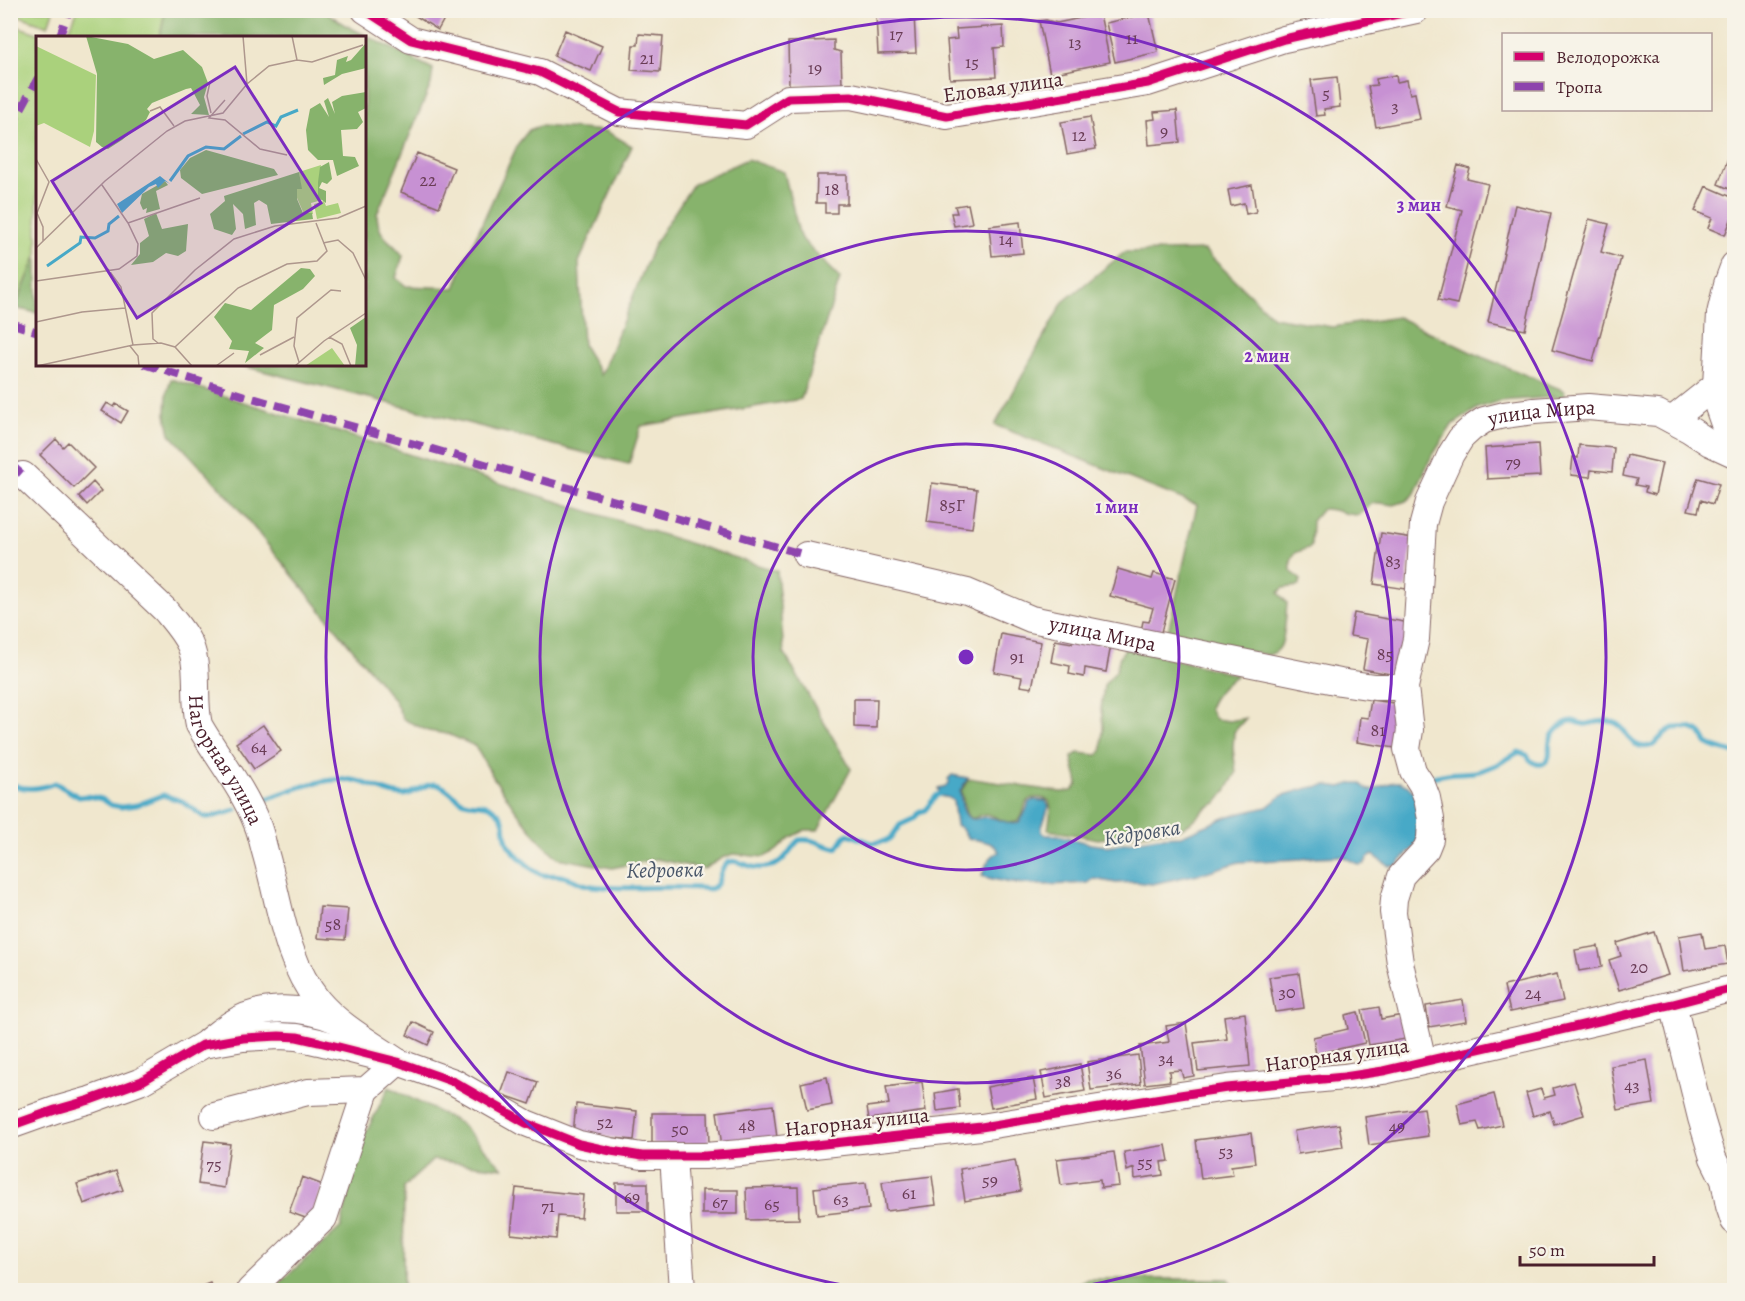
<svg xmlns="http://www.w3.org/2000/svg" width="1745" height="1301" viewBox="0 0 1745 1301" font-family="Alegreya,serif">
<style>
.green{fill:#aad17c;stroke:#7a7854;stroke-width:1.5}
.forest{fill:#87b36c;stroke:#68694c;stroke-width:1.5}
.water{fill:#47a9c7;stroke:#486479;stroke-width:1.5}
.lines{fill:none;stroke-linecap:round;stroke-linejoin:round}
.stream{stroke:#47a9c7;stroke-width:5}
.building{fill:#c791d3}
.minor-casing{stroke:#846564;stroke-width:28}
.minor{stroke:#fff;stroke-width:26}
.quiet{stroke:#8e44ad;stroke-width:8;stroke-dasharray:15 8;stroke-linecap:butt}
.cycleway-casing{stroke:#f7f3e8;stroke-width:13}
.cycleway{stroke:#d6006c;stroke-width:9}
.ring{fill:none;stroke:#7b2cbf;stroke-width:3}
.labels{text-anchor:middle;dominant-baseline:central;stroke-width:4.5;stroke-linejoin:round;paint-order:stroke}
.number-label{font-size:18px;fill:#693c55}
.street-label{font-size:21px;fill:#4a1f2b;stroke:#f7f3e8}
.water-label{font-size:22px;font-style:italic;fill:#495669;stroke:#f7f3e8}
.inset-river{fill:none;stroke:#47a9c7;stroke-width:3}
.inset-road{fill:none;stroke:#ae978d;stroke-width:1.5}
.view{fill:#7b2cbf;fill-opacity:0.15;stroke:#7b2cbf;stroke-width:3}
.inset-edge{fill:none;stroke:#4a1f2b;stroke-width:3}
.centre{fill:#7b2cbf;stroke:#f7f3e8;stroke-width:3}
.ring-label{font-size:18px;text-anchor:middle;font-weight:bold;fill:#7b2cbf;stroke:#f7f3e8;stroke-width:4.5;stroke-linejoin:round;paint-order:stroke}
</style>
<rect width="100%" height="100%" fill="#f7f3e8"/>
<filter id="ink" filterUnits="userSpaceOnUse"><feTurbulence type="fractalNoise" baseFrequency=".0167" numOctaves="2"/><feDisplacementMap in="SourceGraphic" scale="12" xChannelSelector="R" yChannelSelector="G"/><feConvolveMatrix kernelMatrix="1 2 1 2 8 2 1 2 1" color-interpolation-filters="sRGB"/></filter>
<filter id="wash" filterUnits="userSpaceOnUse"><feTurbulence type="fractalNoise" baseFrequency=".008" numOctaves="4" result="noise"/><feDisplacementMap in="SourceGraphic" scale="24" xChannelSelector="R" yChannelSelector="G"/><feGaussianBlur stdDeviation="1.35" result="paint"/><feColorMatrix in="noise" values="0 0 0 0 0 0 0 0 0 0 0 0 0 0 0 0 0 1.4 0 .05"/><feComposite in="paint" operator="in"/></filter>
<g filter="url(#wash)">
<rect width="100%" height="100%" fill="#f0e7ce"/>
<path class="green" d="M11,10H53V11L48,26L11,13Z
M77,11H165L160,37L66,38Z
M10,24L49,37L38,38L37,255L15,308L10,306Z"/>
<path class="forest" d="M165,11H325L345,25L433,69L431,84L377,214C378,239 390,238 403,256L396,278L406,286L455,288L464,263L518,144L529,130L540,126L606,131L632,146L579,262L583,345L601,375L655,242L693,184L747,159L784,172L800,237L840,279L801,399L641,426L629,464L239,365L364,364V38L160,37Z
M1204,250L1273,317L1332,327L1398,317L1477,355L1563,390L1566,396L1500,401L1478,408L1452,425L1429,461L1415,493L1406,501L1394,505L1380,503H1372L1359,515C1343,515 1336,508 1322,509L1312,521L1311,547L1295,553L1291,561V571L1301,580L1299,586L1283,588L1279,593L1287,603C1286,612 1285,640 1280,647C1278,651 1272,654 1268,655L1167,636L1197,505L995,425L1063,302L1125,252Z
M37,255V313L15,308Z
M171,379L777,571L784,653L851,769L818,830H805L791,837L776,851L764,857L733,854L722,858L704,869L656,859L612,868L558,858L541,842L515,809L495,780L475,746L448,734L428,731L403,719L394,700L228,496L170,434L166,414L167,393Z
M1125,649L1137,650L1237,675C1224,685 1215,693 1209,708L1215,719L1229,721L1246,718L1234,732L1233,748L1236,773L1226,791L1217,803L1206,808L1194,820L1180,829L1098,839L1048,830L1051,809L1049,801C1044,798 1041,797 1035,798C1020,798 1028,817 1016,822C1001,827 991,806 975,818H971L966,813L961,791L968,780L974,779L1061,792L1072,791L1078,784C1077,775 1073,767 1072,757L1079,753L1097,755L1102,751L1103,725L1101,709L1104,685L1116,671L1120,656Z
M389,1087L460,1123L503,1168L433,1160L404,1187L403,1290H272L341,1227L360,1144Z
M1089,1279H1228L1237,1290H1060Z"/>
<path class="water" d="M952,775L968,778L960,791C961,799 962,813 969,818C975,822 981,816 987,817C1012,820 1018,837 1029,802L1034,800L1046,801L1049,806L1042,827V832L1046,835H1058L1091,844L1107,846L1158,837L1181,836L1229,816L1267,807L1281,796L1308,788L1327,785L1341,787L1353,783H1360L1368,790H1372L1393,782H1400L1408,786L1419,798L1418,843L1396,866H1389L1373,855L1368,858L1364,864L1359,865L1342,856L1315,857L1302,859L1239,862L1203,873L1152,884L1136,882L1116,883L1094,879L1088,883C1050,885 1019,888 982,876C985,866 989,856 999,852C993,840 979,841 968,838L961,828L956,825L953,801L949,798L940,796L938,788L946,786L949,781L948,779Z"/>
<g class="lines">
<path class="stream" d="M1427,779C1445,772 1458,774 1475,772C1492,769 1505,760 1519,752L1527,755C1531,763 1541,769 1548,759C1551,754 1548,747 1550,741C1553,732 1563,721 1573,721C1578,722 1582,725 1587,724C1599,722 1611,717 1621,727C1628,734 1629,743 1640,746C1658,751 1660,731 1674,728C1684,727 1697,727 1703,736C1707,741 1704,740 1708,744C1715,749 1727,750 1734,753
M10,783C24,791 40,789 55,783L79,797L86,796L93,797L102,799L111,805L121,807L137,805L163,795L182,801L204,817H211L236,810
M256,803C286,792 319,777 352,780C370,782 388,796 405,795C415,794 423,784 434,784C447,785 453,799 465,802C473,805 484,802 491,807C509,819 502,827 507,842C510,850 532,870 540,874C546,877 554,874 562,876C572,878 581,885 592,886C631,891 670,884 710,889C723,885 717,871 727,863C735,858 746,866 754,867C760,869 771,867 777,864C786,860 791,847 799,840C816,838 821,846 837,848L844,837L848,834L872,843L886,841L891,838L900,825L913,819L920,812L925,810L937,795L945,792"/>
</g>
<g id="blocks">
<path class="building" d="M406,10H449L438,30Z
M1149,13L1158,52L1115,62L1106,23Z
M914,14L916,53L878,54L876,15Z
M1100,14L1110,62L1050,74L1039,21L1046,20L1057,23Z
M1003,26L1004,47L994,48L996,77L950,79L947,40L957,39L956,29Z
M565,30L602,46L591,71L554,56Z
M639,34L663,36L660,72L631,70L633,45H638Z
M834,40V50L841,52L842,84L789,85L788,42Z
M1396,75L1397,82L1407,80L1410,94L1415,93L1420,119L1376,127L1368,86L1377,85L1376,79Z
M1337,77L1340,107L1324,109L1325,115L1316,116L1311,80Z
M1177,110L1180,142L1149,145L1147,120L1155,119L1154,112Z
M1090,117L1096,149L1067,154L1061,122Z
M1734,143V191L1718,184Z
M417,153L454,168L439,207L401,192Z
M1458,165L1470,169L1467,179L1488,184L1457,304L1438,300L1462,210L1447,206Z
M817,175H847V204H837V213H825V203H816Z
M1252,185L1256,212L1246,214L1244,203L1231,206L1228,190Z
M1706,186L1734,198V212L1725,235L1708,228L1712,218L1695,211Z
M968,204L972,223L954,226L951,213H957L955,206Z
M1515,205L1551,213L1525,330L1488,322Z
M1589,219L1609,224L1601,252L1621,258L1593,361L1552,350Z
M1020,222L1023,253L992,256L989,226Z
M107,403L114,407L116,404L128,411L121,423L102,411Z
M56,439L63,447L68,442L94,468L74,488L40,455Z
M1538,444L1540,476L1487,479L1485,448Z
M1579,445L1614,448L1612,472L1591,470L1590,477L1571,475L1573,457L1578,458Z
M1627,455L1662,463L1655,495L1645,492L1646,487L1635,485L1637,479L1623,476Z
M1698,478L1719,484L1713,504L1701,500L1698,512L1688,510Z
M93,482L101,491L87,505L79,496Z
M932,483L977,489L972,528L927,522Z
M1381,533L1413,538L1406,589L1374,584Z
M1118,569L1152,579L1154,573L1175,579L1160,636L1141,631L1143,621L1149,622L1153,608L1110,596Z
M1354,613L1410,623L1401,676L1363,669L1368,639L1350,636Z
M1001,634L1041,642L1032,688L1020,686L1022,677L994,672Z
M1073,638L1111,645L1106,672L1085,668L1084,677L1069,674L1070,666L1051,662L1055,640L1072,643Z
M854,699H877L876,728L854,727Z
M1371,700L1401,704L1395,748L1357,742L1360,717L1368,718Z
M263,725L281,751L254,769L236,743Z
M320,907L348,909L345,940L317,938Z
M1654,932L1668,975L1619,990L1609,960L1621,956L1617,943Z
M1702,932L1705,949L1725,946L1728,964L1684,971L1679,936Z
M1598,946L1602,967L1579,971L1575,950Z
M1299,973L1304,1008L1275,1012L1269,977Z
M1557,974L1563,1001L1510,1012L1504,986Z
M1463,1000L1466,1021L1429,1027L1426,1006Z
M1379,1007L1381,1019L1408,1014L1412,1038L1369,1045L1362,1010Z
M1358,1012L1365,1043L1316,1054L1313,1037L1348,1029L1345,1015Z
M1245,1013L1250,1066L1198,1071L1194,1043L1227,1039L1224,1016Z
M413,1022L434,1032L428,1045L407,1035Z
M1186,1023L1194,1076L1183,1078L1181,1070L1169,1071L1170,1081L1145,1084L1140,1046L1169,1042L1166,1026Z
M1138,1055L1141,1084L1091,1090L1087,1062Z
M1647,1060L1654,1104L1618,1110L1611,1066Z
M1080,1064L1085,1091L1046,1098L1041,1072Z
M509,1072L538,1082L530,1104L501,1094Z
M827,1077L832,1105L807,1110L801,1083Z
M1033,1078L1037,1099L991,1108L987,1087Z
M922,1082L926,1111L869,1119L867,1107L889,1104L886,1087Z
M1574,1082L1584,1115L1554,1124L1550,1111L1533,1116L1526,1093L1541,1089L1544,1098L1555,1095L1553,1088Z
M958,1089L960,1108L937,1111L935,1093Z
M1494,1094L1502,1125L1480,1130L1477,1122L1462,1125L1457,1104Z
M576,1104L637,1111L634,1140L573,1134Z
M773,1105L777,1138L722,1146L717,1112Z
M1424,1108L1428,1136L1369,1145L1365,1117Z
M652,1113H708L709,1144H652Z
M1339,1124L1343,1147L1298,1154L1294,1131Z
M1251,1133L1255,1163L1231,1166L1233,1175L1201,1179L1196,1140Z
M204,1141L230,1144L224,1188L198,1184Z
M1166,1145L1169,1161L1161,1162L1163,1175L1135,1179L1134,1168L1127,1171L1124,1152Z
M1114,1152L1119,1186L1101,1188L1100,1180L1061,1185L1057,1159Z
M1015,1160L1021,1191L965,1201L960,1169Z
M116,1171L123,1190L84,1204L77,1184Z
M932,1176L936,1205L886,1211L882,1182Z
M302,1177L323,1185L311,1220L289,1212Z
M616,1183H648V1211H616Z
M866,1183L869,1209L817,1215L814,1188Z
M798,1187L799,1219L747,1220L746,1188Z
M516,1188L583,1195L581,1218L558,1216L556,1239L511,1234Z
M702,1190H738V1214H702Z
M210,1283L213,1290H192Z"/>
</g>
</g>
<g filter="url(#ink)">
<use href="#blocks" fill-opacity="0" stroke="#846564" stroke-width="1.5"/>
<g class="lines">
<g class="minor-casing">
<g id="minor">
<path d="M365,10L411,40L540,72L619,112L746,125L788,98L851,96L947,116L1148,83L1284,39L1416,10"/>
<path d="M1734,265L1727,284L1720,314L1716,385L1718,407L1726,430L1734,448"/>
<path d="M1672,420L1716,385"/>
<path id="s1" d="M23,475L165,610C174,621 184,632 190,645C200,668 193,700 199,725C218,758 243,788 257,824C261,833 263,845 266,855C280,904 285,960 318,1001C339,1026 372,1044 398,1062L366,1090L308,1092L214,1116"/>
<path id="s2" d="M806,555L967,592L1031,619L1340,682L1374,687H1405"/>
<path d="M1673,1004L1701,1118L1713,1158L1724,1180L1729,1206L1734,1221"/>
<path d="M208,1041C215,1035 223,1029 231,1024C261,1004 303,1006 336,1020"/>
<path id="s3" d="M1423,1061L1400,963L1393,912L1394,899L1401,876L1426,849L1430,839L1431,819L1427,798L1422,785L1413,771L1407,749L1410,730L1405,687L1416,639L1423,524L1429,502L1451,454L1461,438L1472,428L1484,420L1504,415L1534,411L1588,407L1658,413L1690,430L1710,443L1734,454"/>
<path d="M10,1126L55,1110L90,1100L142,1081L203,1045L243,1038L279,1036L297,1037L319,1042L398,1062L454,1082L526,1123L579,1144L611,1151L642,1156H705L741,1153L981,1127L1180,1095L1227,1088L1344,1077L1383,1071L1673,1004L1734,988"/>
<path d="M673,1156L682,1290"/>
<path d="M250,1290L324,1218L366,1090"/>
</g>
</g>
<use href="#minor" class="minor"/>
<path class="quiet" d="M59,38L69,10
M10,129L38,78
M10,323L38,332
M144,364L245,396L806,555
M10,464L23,475"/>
<g class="cycleway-casing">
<path id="cycleway" d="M365,10L411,40L540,72L619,112L746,125L788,98L851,96L947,116L1148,83L1284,39L1416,10
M10,1126L55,1110L90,1100L142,1081L203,1045L243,1038L279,1036L297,1037L319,1042L398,1062L454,1082L526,1123L579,1144L611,1151L642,1156H705L741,1153L981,1127L1180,1095L1227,1088L1344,1077L1383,1071L1673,1004L1734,988"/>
</g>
<use href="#cycleway" class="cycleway"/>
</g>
</g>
<g class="ring">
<circle cx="966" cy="657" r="213"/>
<circle cx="966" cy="657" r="426"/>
<path d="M871 1290A640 640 0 1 1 1061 1290"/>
</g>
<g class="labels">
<g class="number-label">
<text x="896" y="34">17</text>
<text x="1132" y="38">11</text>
<text x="1075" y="42">13</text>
<text x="647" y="58">21</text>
<text x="972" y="62">15</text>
<text x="815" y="68">19</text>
<text x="1326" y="93">5</text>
<text x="1395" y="106">3</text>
<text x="1164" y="131">9</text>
<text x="1079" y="135">12</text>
<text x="428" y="180">22</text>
<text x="832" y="189">18</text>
<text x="1006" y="239">14</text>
<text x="1513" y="462">79</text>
<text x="952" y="505">85Г</text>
<text x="1393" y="561">83</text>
<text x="1385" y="654">85</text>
<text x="1017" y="657">91</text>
<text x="1378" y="730">81</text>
<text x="259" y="747">64</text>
<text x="333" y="924">58</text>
<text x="1639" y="967">20</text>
<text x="1287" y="992">30</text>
<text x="1533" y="993">24</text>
<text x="1166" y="1058">34</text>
<text x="1114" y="1073">36</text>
<text x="1063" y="1081">38</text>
<text x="1632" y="1085">43</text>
<text x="605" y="1122">52</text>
<text x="747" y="1125">48</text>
<text x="1397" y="1126">49</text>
<text x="680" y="1129">50</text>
<text x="1226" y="1151">53</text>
<text x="1145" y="1162">55</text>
<text x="214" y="1164">75</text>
<text x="990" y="1180">59</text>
<text x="909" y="1193">61</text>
<text x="632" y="1197">69</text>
<text x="841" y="1199">63</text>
<text x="720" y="1202">67</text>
<text x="772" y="1204">65</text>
<text x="548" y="1206">71</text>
</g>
<g class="street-label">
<text transform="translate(1003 87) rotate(-8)">Еловая улица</text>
<text stroke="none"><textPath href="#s3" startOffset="741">улица Мира</textPath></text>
<text stroke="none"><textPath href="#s2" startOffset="308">улица Мира</textPath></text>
<text stroke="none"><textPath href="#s1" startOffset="362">Нагорная улица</textPath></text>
<text transform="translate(1337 1055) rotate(-8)">Нагорная улица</text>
<text transform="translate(857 1122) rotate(-6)">Нагорная улица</text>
</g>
<g class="water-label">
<text transform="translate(1142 833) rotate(-9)">Кедровка</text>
<text transform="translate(665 870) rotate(-1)">Кедровка</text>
</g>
</g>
<g transform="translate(36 36)">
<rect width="330" height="330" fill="#f0e7ce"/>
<path d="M0,10L60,39L58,95L54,111L8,87L0,90ZM285,129L282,152L286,164L275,167L277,178H268L261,162V153L265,152L263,136ZM288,165L290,170L302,167L305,177L281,183L278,168ZM296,312L309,330H269Z" fill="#aad17c"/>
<path d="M50,0L92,8L118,23L147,14L166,31L172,47L168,61L173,79L155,78L164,69L155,52L150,53L116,67L111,73L114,76L110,84L86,104L72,113L66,111L60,106L61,38ZM330,7V32L306,38L288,49L287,42L299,39L301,24L312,20L310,26L315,24ZM330,56V72L322,76L327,86L321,93L305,94L307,120L319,121L323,130L301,140L297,124H282L272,114L270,94L274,73L284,67L293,81L288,65L292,62L299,78L296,66L306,60ZM170,114L238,133L242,139L166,158L145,142L144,134L154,122ZM293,126L296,143L291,148L286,146L283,152L290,155V167L282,161V146L284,131ZM263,136L266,153H261V163L267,177H276L277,183L235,188L231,169L223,164L218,167L220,189L209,193L207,178L197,168L200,193L196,199L178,193L174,178L189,165L188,160ZM129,145L132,149L120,155L124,173L110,177L111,172L107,174L104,167L106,158ZM120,177L126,193L152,188L150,215L142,220L130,217L117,226L95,229L104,218V207L113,200L108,183ZM265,232L274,233L279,240L267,253L238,269L236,294L219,307L228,312L209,327L213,315L193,313L196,305L178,281L189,267L215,274ZM330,281V330H319L321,309L314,292Z" fill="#87b36c"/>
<path d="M124,140L134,148L129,145L122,152L120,148L113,151L86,177L81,168Z" fill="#47a9c7"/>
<path class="inset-river" d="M207,98L231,86L240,90L245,81L262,74M134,145L152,120L170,111L188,113L205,100M11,230L44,207L45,201L59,202L72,195L73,188L83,180"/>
<path class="inset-road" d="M207,0L211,48M256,0L261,24M174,46L171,60L175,77M189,64L173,82L189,84L224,113L251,119M114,75L124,71L138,90M0,123L13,146L1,177L7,191V205M92,187L164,162M287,207L302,204L317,217L330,244M0,212L69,145L131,95L149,85L187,77L211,48L233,30L261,24L276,26L327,9M72,233L85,251L97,309M0,245L83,233L101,220L102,208L92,187L66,149M0,286L46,276L89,272M293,301L306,308L315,330M122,307L117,303L116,277L159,234L198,203L239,190L302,182L330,170M94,310L102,320L103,330M139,311L202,252L251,228L281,225L291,215L280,187M224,319L258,301M263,326L258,310L261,282L295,254L305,255M1,330L97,309L125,307L139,311L156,330M180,330L198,317M259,330L288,305L330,277"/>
<path class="view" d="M199,31L285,167L101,282L16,145Z"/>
<rect width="330" height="330" class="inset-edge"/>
</g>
<circle cx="966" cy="657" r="9" class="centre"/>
<g class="ring-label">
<text x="1419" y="211">3 мин</text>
<text x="1267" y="362">2 мин</text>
<text x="1117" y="513">1 мин</text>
</g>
<rect width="1745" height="1301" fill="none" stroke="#f7f3e8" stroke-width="36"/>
<rect x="1502" y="33" width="210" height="78" fill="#f7f3e8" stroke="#b29e9c" stroke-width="1.5"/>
<rect x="1514" y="52" width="30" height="9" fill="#d6006c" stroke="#b29e9c" stroke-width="1.5"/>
<text x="1556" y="63" font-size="18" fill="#4a1f2b">Велодорожка</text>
<rect x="1514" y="82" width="30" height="9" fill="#8e44ad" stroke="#b29e9c" stroke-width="1.5"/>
<text x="1556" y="93" font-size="18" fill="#4a1f2b">Тропа</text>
<path d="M1520 1256v9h134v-9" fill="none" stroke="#4a1f2b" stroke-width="3"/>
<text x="1529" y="1256" font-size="18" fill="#4a1f2b" stroke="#f7f3e8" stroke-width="4.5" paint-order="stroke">50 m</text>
</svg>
